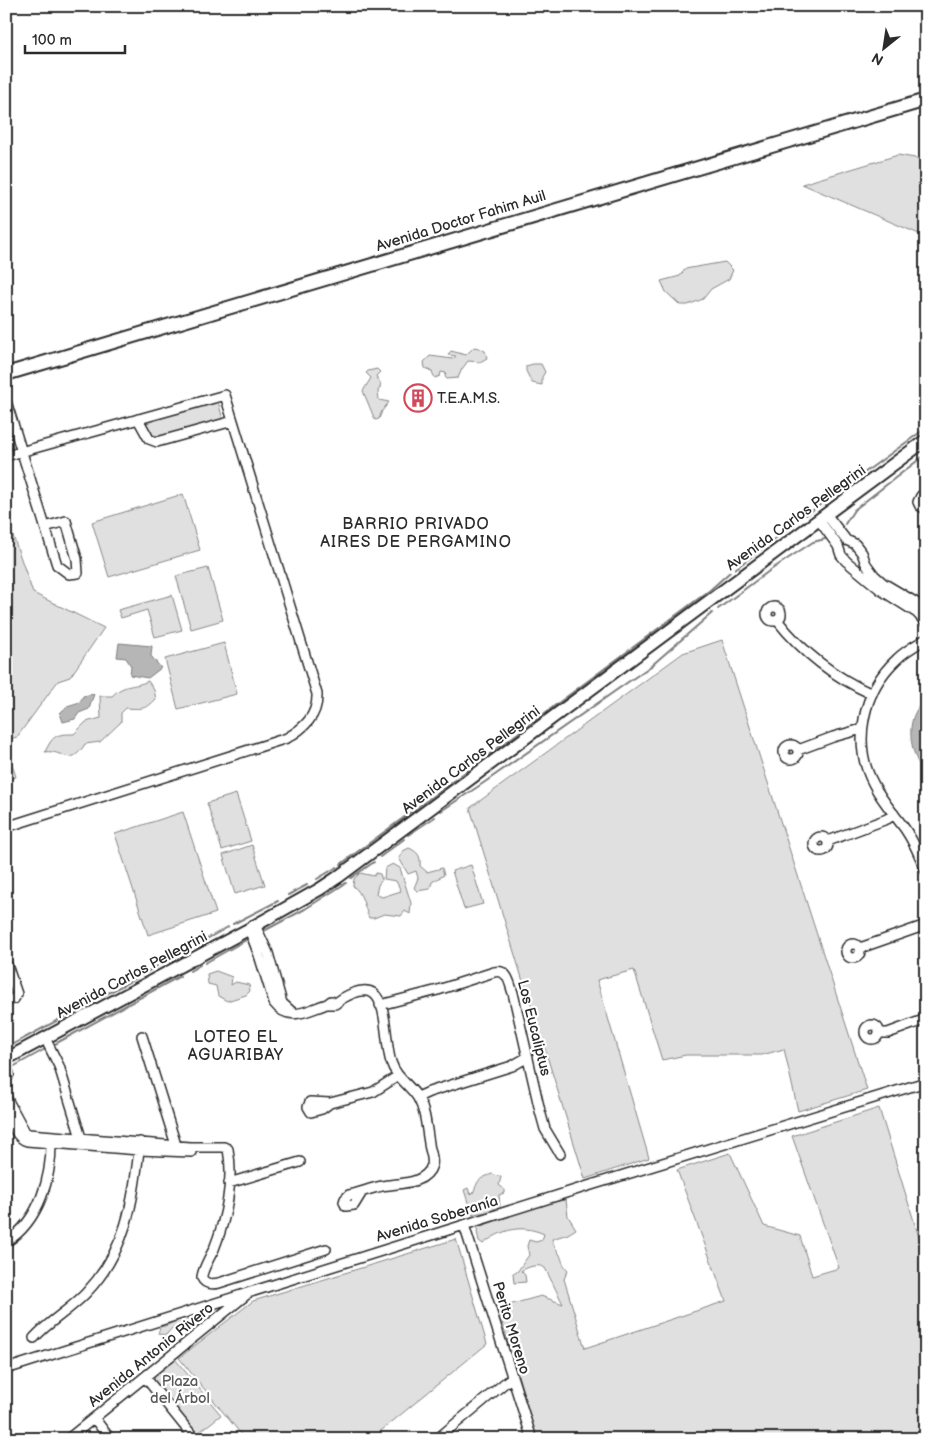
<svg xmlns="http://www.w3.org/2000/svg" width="932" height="1445" viewBox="0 0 932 1445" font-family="'Balsamiq Sans',sans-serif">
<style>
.green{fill:#e0e0e0;stroke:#868686}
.water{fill:#b6b6b6;stroke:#7e7e7e}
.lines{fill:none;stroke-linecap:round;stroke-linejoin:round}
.stream{stroke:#7e7e7e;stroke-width:2}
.minor-casing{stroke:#2b2b2b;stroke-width:12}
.major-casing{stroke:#2b2b2b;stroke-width:15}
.highway-casing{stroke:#2b2b2b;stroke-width:16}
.minor{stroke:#fff;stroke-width:9}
.major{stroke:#fff;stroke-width:11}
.highway{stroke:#fff;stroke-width:12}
.labels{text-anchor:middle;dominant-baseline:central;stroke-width:4.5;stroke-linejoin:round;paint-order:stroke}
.street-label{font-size:15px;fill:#2b2b2b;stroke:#fff}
.poi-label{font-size:15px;fill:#2b2b2b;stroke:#fff;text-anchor:start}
.park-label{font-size:15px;fill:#585858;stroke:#fff}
.neighbourhood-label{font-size:16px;letter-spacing:1px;fill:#2b2b2b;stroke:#fff}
</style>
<rect width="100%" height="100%" fill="#fff"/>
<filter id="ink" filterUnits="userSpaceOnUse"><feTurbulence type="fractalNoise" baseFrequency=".02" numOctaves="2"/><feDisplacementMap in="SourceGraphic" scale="10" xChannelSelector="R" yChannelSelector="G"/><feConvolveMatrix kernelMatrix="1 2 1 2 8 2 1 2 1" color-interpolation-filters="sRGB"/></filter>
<g filter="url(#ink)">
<path class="green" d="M898,155L926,160V237L802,184Z
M725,262L733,270L729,279L711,289L703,299L688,305H680L666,292L661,281L680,276L685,269Z
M474,347L479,348L485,351L487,358L480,362L468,361L462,369L458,378L447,379L445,377L446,373L441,372L440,376L435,378L432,372L425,368L424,362L430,356L453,359L456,356L448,355L451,351L466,355Z
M533,364H541L545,372L542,377V385L532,383L526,371V366Z
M377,369L380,372L376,376C380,383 383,384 378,391L379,400L389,402L382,411L379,419L375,420L363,391L371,378L366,373L368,371Z
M218,401L223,420L158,439L153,437L143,421Z
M183,494L200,550L109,577L92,522Z
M12,533L33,593L104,628L70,677L58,681L17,737L6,740V534Z
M208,568L223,620L191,629L176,576Z
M172,595L182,630L155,637L147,610L121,618L118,610Z
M722,640L867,1090L798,1111L784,1049L762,1055H686L662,1060L634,970L597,980L649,1158L585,1179L530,1001H529L470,808L683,653Z
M224,643L237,694L178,709L165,659Z
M148,681L154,690L156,699C146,710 141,709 126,708L121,713V722L100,742L85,744C70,769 63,749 45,752C53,735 56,734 74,734L86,722L101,718L100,696H112C125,683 133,688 148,681Z
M6,744L16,777L6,780Z
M236,794L251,841L222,850L207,803Z
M183,812L216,913L148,935L115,834Z
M252,845L265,885L235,894L223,855Z
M409,848C418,852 421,856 420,866L427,872L442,868L444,875L432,882L430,889L417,891L414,888L418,878L416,871L408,874L399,858L403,851Z
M393,864L400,868L411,903L410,914L405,911L401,916L384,914L374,918H369C364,907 363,893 353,886L354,879L360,873L374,876L376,873L380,874L382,880L378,885L376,894L382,897L401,891L396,881L384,879L385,868Z
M471,865L483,904L464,909L452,871Z
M216,971L232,977L231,985L236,982L249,985L250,991L246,995L227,1001L218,996L216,986L208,984L207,974Z
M879,1108L926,1260V1439H537L498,1308L541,1296L563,1304L545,1268C538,1263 528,1267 521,1271L525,1275L526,1282L514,1283L513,1273L517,1272L529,1255L527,1246L529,1240L536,1242L542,1240L544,1234C522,1224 502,1229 483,1244L479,1241L477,1232L478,1226C488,1225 495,1220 504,1217C519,1211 552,1201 566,1200L568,1216L576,1229L568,1234L552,1239C553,1246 557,1249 560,1255C563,1262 562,1264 568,1270L564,1279L585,1348L726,1301L677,1170L730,1153L764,1226L800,1236L812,1276L839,1268L792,1136Z
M492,1174L501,1177L499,1185L504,1189V1193L499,1195L500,1206L487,1213H478L472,1215L464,1190L468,1188L470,1194L473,1193C479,1180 476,1180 492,1174Z
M456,1239L487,1344L371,1439H245L179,1358L253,1301Z
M196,1314L201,1320L186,1330L181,1328H172L166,1335L158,1334L160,1327C168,1326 173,1322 180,1319C185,1317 190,1317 196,1314Z
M175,1359L221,1415L197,1434L154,1380L155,1375Z"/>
<path class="water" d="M119,643L152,646L151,656L161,668L148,678L130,675L131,666L126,658L117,657Z
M94,694L89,709L79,713L75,719L63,722L60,713L67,706L80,702L83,696Z
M926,698V775C914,761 907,736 913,718C915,711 921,703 926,698Z"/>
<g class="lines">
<path class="stream" d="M806,515L926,428
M845,524L854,510L926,454
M735,569L786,530
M718,609L769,571L813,542L825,539
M475,765L710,590L730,572
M441,811L482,784L651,666L712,613
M408,835L435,817
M380,857L404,839
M341,864L468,770
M351,878L374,862
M317,879L337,867
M288,895L307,885
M233,924L278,901
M262,932L305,909L346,883
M205,963L248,939
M162,964L228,927
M190,971L200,965
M142,975L157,966
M53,1045L180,976
M6,1048L138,977
M11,1068L47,1048"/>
<g class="minor-casing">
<path id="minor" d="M6,401L57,565L69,574L78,573L77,559L66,521L45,527
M138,419L149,439L157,442L233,421
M6,456L225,395L317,694C318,716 304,728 287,738L6,827
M926,495L921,496L918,502L920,506L926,509
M826,514L846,540L855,544L862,553L866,564L874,575L883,583L915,602L926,611
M819,520L838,546L841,555L846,561L881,590L917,613L926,623
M767 614a7 7 0 1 1 14 0a7 7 0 1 1-14 0Z
M777,620C803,653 834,677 872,694
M926,639C916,645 905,651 897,659C863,690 851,744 874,785C882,801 895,815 905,829C914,842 920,856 926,871
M784 752a7 7 0 1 1 14 0a7 7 0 1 1-14 0Z
M798,750L833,737L862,729
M814 844a7 7 0 1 1 14 0a7 7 0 1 1-14 0Z
M828,841L887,819L894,814
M255,925L268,953L282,1003L292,1012
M249,929L259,955L274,1003C289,1023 308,1010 327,1004L331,1001
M846 951a7 7 0 1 1 14 0a7 7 0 1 1-14 0Z
M860,948L926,925
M6,962L17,994L14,999L6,1001
M327,1004H335C343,997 362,986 373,993C388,1003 385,1046 391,1062C396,1078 410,1085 418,1098C426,1112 426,1127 429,1143C429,1149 434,1158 432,1165C426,1185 398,1183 382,1186C371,1188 360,1193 349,1195L345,1199L344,1202L346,1206L354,1205L362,1192
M380,1005L438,990L494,972C508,969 509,982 513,993L540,1111L545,1129L560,1154
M865 1032a7 7 0 1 1 14 0a7 7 0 1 1-14 0Z
M879,1033H888L926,1019
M142,1036L176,1145
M45,1038L59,1066L82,1141
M6,1064L9,1074L6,1081
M6,1097L25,1132L29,1134L190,1147H224L228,1149C234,1181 226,1219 214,1249C211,1255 201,1272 202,1278C205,1285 214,1284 219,1283L326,1249
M418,1097L429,1092L512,1066L528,1057
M330,1103L322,1109L311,1112L308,1107L310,1102L330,1103L373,1092L398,1076
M6,1114C12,1123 16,1138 27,1141L139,1150L191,1152
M229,1183L300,1162
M464,1225L532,1439
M6,1242C40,1221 52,1176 51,1139
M34,1338C49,1321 70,1310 86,1293C128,1249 133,1200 140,1142
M6,1369L588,1186L926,1082
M145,1377L195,1439
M94,1418L110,1439
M68,1439L246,1295
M437,1439L512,1377"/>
</g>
<g class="major-casing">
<path id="major" d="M6,1059L249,929L320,889L338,877L926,440"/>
</g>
<g class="highway-casing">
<path id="highway" d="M6,374L926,100"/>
</g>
<use href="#minor" class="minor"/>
<use href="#major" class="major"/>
<use href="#highway" class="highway"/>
</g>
</g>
<defs>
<g id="building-ring" transform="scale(1.4375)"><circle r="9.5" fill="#fff" stroke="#d1495b" stroke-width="1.5"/><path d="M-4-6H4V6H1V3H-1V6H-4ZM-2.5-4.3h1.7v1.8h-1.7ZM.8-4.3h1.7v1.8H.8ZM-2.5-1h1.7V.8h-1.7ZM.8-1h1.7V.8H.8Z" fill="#d1495b"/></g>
</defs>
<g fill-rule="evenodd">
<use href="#building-ring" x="418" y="398"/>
</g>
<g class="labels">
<g class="street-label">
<text transform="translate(461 221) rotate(-17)">Avenida Doctor Fahim Auil</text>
<text transform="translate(796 518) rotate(-36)">Avenida Carlos Pellegrini</text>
<text transform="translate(471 760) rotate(-37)">Avenida Carlos Pellegrini</text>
<text transform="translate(132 975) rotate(-28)">Avenida Carlos Pellegrini</text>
<text transform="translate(534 1028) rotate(76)">Los Eucaliptus</text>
<text transform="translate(437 1219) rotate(-17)">Avenida Soberanía</text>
<text transform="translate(511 1328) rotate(73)">Perito Moreno</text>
<text transform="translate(151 1355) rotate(-39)">Avenida Antonio Rivero</text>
</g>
<g class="poi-label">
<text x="437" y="398">T.E.A.M.S.</text>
</g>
<g class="park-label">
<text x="180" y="1381">Plaza<tspan x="180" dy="17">del Árbol</tspan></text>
</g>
<g class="neighbourhood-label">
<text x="416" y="524">BARRIO PRIVADO<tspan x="416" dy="18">AIRES DE PERGAMINO</tspan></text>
<text x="236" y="1037">LOTEO EL<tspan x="236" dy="18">AGUARIBAY</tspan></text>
</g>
</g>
<rect width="932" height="1445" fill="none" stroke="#fff" stroke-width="25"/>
<rect x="12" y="12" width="907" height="1420" fill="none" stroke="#2b2b2b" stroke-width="2" filter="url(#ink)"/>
<g transform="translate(884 48) rotate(210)" stroke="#ffffff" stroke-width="4" paint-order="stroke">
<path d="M0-4L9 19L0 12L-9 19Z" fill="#2b2b2b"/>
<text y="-8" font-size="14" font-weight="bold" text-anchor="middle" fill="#2b2b2b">N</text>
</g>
<path d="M25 45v8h100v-8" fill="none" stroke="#2b2b2b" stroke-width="2.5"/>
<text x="32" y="45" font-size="15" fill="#2b2b2b" stroke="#ffffff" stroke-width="4" paint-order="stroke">100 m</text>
</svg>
